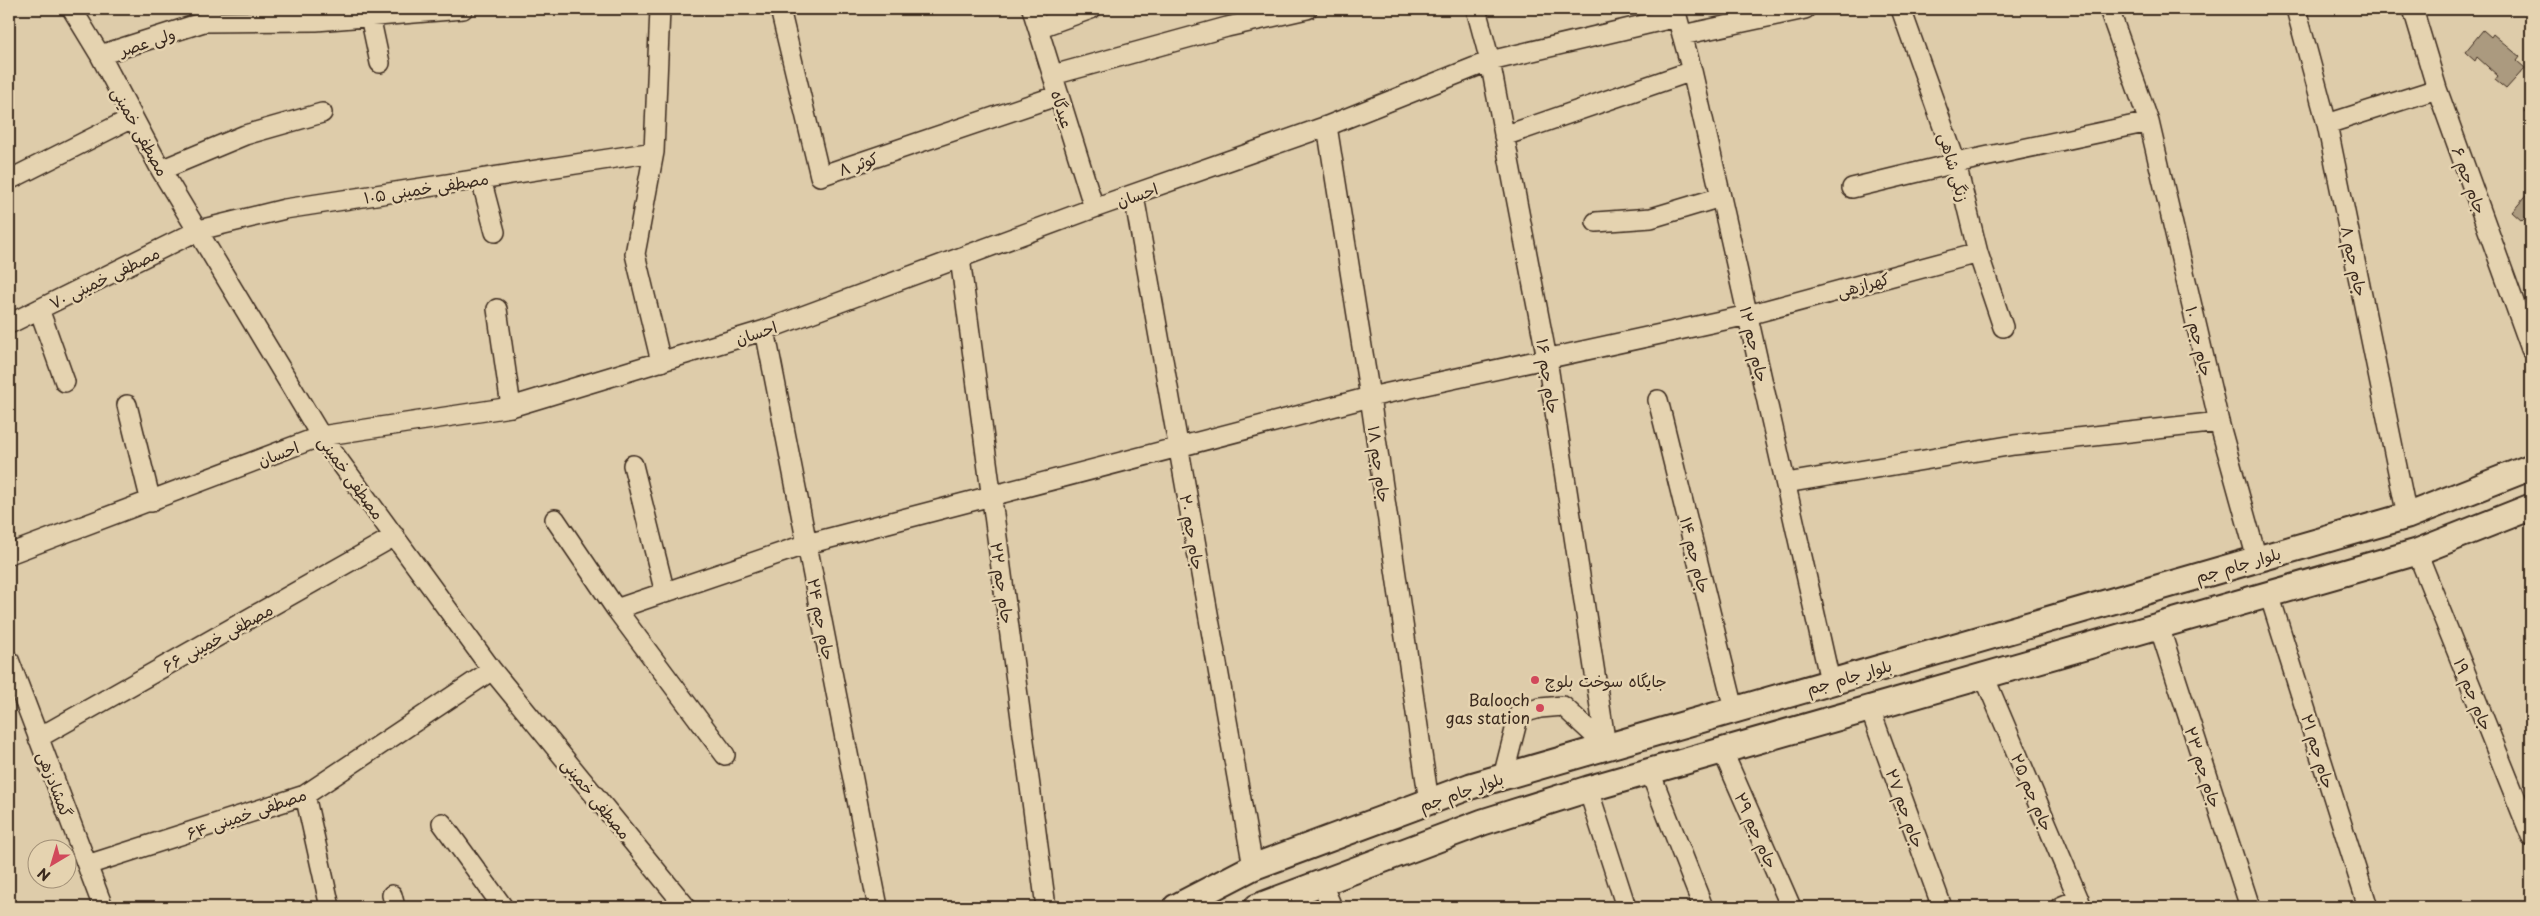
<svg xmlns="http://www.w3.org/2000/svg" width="2540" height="916" viewBox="0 0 2540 916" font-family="'Playpen Sans','Playpen Sans Arabic',sans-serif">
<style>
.building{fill:#ab9a7f;stroke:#3b2a1e}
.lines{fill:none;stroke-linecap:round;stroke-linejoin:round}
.minor-casing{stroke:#3b2a1e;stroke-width:22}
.major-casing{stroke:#3b2a1e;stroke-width:29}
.minor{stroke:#e5d3b0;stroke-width:19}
.major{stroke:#e5d3b0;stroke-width:25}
.poi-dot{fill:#d1495b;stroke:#e5d3b0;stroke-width:2}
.labels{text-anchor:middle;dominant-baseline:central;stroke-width:5;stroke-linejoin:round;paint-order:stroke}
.street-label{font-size:16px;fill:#3b2a1e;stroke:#e5d3b0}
.poi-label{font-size:16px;fill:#3b2a1e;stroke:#e5d3b0;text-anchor:start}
</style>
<rect width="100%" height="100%" fill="#deccaa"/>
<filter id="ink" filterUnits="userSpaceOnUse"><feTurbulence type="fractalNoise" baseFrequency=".02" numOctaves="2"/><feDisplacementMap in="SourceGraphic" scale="10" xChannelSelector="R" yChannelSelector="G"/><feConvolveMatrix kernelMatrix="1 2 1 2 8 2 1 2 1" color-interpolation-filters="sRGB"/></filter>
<g filter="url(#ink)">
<path class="building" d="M2483,30L2491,37L2493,34L2520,57L2517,61L2525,68L2506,89L2495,80L2498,76L2477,57L2475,61L2465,52Z
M2531,105V117L2525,112Z
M2530,191L2531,222L2526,217L2522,221L2512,212Z"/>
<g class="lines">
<g class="minor-casing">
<path id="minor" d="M72,9L100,55L161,170L321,436L492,670L686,907
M660,9L654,152L635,254L661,362
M780,9L820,176L1059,95
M1032,9L1094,208
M1476,9L1490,61L1547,359L1606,746
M1675,9L1692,71L1721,197L1830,681
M1901,9L1956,163L1978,253L2003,327
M2109,9L2149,122L2219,422L2257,559
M2296,9L2327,124L2407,516
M2413,9L2437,89L2531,349
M370,16L380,63
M1038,28L1091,9
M1682,35L1805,9
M100,55L204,22L316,21L463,9
M1053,75L1227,27L1307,9
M2327,124L2437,89
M1327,126L1370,397L1429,802
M1504,136L1692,71
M161,170L245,135L322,113
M481,179L495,232
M9,180L132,118
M1852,188L1956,163L2149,122
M1134,196L1253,867
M1596,222L1651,218L1721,197
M960,258L1046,907
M39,309L65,382
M497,309L511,407
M9,324L199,230L285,209L654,152
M765,330L878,907
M1658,400L1734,709
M127,405L151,502
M633,465L665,593
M1786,483L2014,445L2219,422
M555,519L616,609L725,755
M2417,552L2531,836
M9,554L321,436L511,407L765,330L1094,208L1327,126L1490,61L1677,17
M2269,594L2368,907
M616,609L807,544L991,496L1370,397L1748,315L1978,253
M2159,626L2250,907
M9,660L103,907
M1984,676L2082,907
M1870,709L1942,907
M38,738L395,536
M1723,752L1791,907
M1650,772L1703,907
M1503,777L1519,714L1540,708L1563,706L1606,746
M1588,789L1626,907
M305,795L330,907
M442,823L503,907
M87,865L305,795L492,670
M1321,882L1332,907
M392,895L395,907
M2060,907L2079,899"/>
</g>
<g class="major-casing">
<path id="major" d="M1176,907L1253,867L1471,786L2407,516L2531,467
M1257,907L1483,822L1588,789L2417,552L2531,507"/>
</g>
<use href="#minor" class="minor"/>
<use href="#major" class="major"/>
</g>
</g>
<g class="poi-dot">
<circle cx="1535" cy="680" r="5"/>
<circle cx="1540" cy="708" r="5"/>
</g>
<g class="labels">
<g class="street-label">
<text transform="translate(147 41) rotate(-18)">ولی عصر</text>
<text transform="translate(1063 109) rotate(73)">عیدگاه</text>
<text transform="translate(141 131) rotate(61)">مصطفی خمینی</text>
<text transform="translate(858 163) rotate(-19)">کوثر ۸</text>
<text transform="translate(1955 167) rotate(74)">زنگی شاهی</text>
<text transform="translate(2470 180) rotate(70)">جام جم ۶</text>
<text transform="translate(426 187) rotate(-9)">مصطفی خمینی ۱۰۵</text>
<text transform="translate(1137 194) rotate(-19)">احسان</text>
<text transform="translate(2355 261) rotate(78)">جام جم ۸</text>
<text transform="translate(104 277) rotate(-26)">مصطفی خمینی ۷۰</text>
<text transform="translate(1863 284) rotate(-15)">کهرازهی</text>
<text transform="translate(756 332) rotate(-18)">احسان</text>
<text transform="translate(2200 341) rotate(77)">جام جم ۱۰</text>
<text transform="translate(1755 344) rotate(77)">جام جم ۱۲</text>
<text transform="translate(1549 376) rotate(81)">جام جم ۱۶</text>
<text transform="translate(278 453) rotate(-21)">احسان</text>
<text transform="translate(1380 464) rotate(82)">جام جم ۱۸</text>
<text transform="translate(352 477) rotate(54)">مصطفی خمینی</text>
<text transform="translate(1193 532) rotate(80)">جام جم ۲۰</text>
<text transform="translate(1696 555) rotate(76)">جام جم ۱۴</text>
<text transform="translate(2238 564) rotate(-16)">بلوار جام جم</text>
<text transform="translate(1003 583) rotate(82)">جام جم ۲۲</text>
<text transform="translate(822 619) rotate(79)">جام جم ۲۴</text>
<text transform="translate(217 637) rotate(-29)">مصطفی خمینی ۶۶</text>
<text transform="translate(1849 676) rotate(-16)">بلوار جام جم</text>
<text transform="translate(2474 694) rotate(68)">جام جم ۱۹</text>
<text transform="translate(2319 751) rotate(73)">جام جم ۲۱</text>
<text transform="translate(2204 767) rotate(72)">جام جم ۲۳</text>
<text transform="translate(56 784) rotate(69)">گمشادزهی</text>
<text transform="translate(1461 791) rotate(-19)">بلوار جام جم</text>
<text transform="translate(2033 792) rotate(67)">جام جم ۲۵</text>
<text transform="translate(597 798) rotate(51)">مصطفی خمینی</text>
<text transform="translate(1906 808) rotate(70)">جام جم ۲۷</text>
<text transform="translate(246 813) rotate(-19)">مصطفی خمینی ۶۴</text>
<text transform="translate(1757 830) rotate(66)">جام جم ۲۹</text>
</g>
<g class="poi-label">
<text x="1545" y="680">جایگاه سوخت بلوچ</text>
<text x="1530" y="699" text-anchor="end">Balooch<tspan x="1530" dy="18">gas station</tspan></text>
</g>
</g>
<rect width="2540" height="916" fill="none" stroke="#e5d3b0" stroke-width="30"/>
<rect x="15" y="15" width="2510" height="886" fill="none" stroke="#3b2a1e" stroke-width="2" filter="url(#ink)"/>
<g transform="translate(52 864) rotate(218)"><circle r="24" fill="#e5d3b0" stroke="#a18f76"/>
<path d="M0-4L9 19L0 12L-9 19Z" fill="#d1495b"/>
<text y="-8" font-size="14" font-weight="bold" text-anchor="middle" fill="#3b2a1e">N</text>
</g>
</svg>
